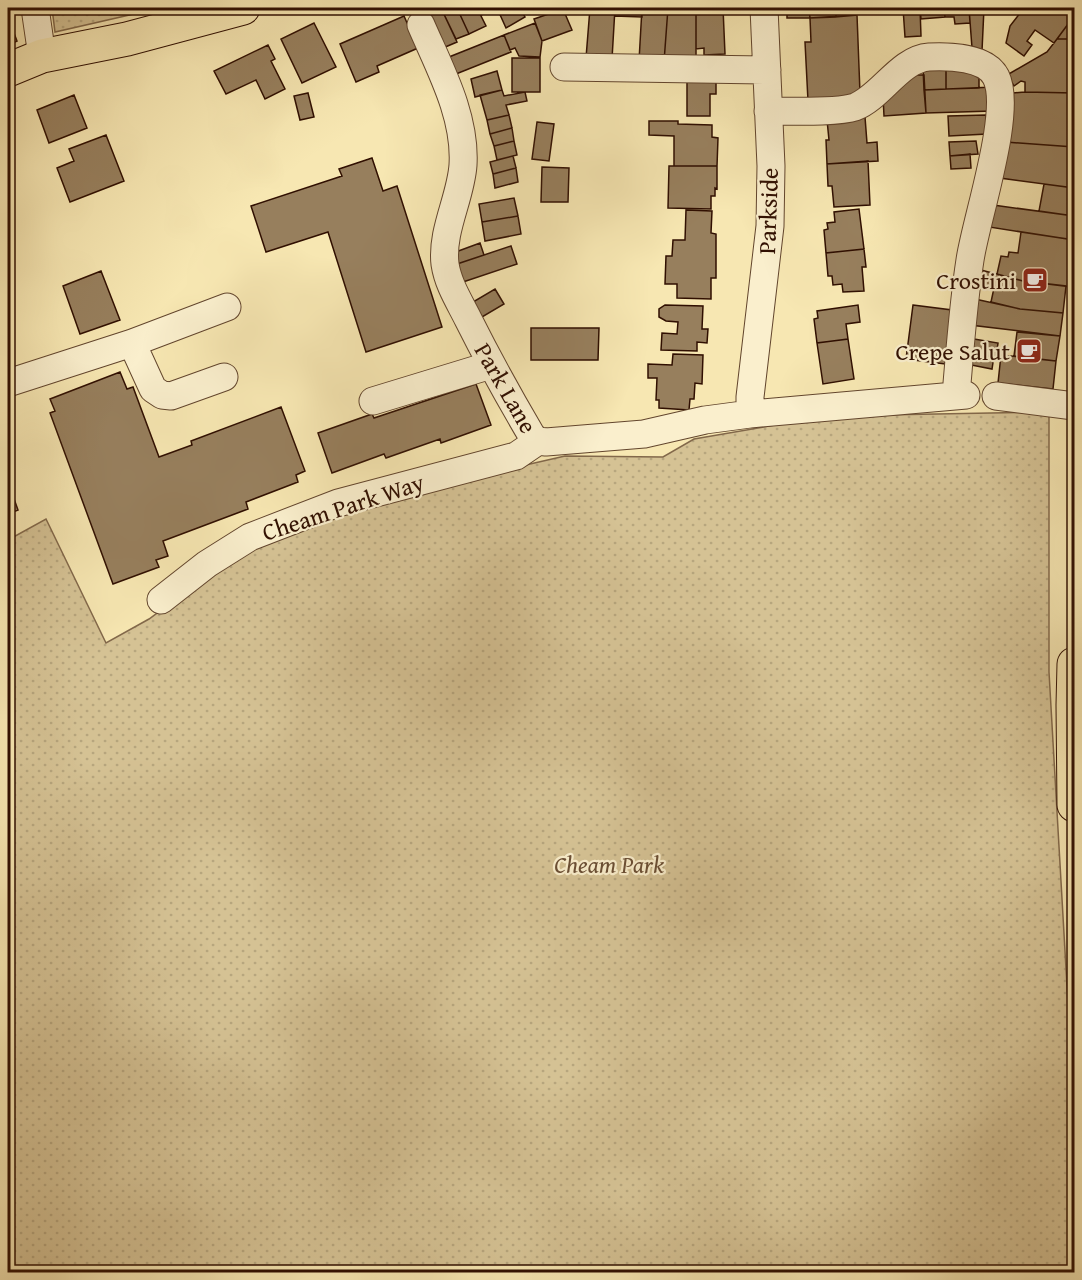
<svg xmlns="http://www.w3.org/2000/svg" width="1082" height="1280" viewBox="0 0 1082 1280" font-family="'Gentium Book Plus',serif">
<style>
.park{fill:url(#park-dots);stroke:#82684a;stroke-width:1.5}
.building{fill:#977f5d;stroke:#300f01;stroke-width:1.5}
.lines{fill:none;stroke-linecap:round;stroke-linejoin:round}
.minor-casing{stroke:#62452d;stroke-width:29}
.major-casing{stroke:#300f01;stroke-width:35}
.highway-casing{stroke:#300f01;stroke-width:35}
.minor{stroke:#faefcd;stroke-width:27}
.major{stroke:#f7e7b2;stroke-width:33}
.highway{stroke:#f7e7b2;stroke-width:33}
.labels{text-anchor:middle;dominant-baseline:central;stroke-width:4.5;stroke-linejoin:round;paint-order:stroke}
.street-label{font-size:24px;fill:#300f01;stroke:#faefcd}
.poi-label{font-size:24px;fill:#300f01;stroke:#faefcd;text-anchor:end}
.park-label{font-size:24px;font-style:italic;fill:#6a4e34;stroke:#faefcd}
</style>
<defs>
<pattern id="park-dots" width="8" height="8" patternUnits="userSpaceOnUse" patternTransform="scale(1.5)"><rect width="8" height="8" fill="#d5c294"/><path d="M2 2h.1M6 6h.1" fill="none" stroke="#b7a67e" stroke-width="1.8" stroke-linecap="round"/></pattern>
</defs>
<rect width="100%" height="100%" fill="#f7e7b2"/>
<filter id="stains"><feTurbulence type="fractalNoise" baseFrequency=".00333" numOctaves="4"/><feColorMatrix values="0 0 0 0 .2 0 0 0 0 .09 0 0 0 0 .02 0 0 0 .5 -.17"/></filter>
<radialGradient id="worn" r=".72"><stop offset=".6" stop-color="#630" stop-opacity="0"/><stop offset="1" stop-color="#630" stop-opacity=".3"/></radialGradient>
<path class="park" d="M52,8H160L55,32Z
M1049,412V672L1074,1108V1272H8V540L46,519L106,643L149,619L230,559L322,515L517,467L565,456L663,457L694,439L827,416Z"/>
<path class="building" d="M431,8H441L457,42L443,48L428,14Z
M441,8H457L469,34L456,39Z
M457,8H477L486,26L469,34Z
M477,8H497L498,9L481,15Z
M497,8H520L525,17L506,28Z
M590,8H615L612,59L586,58Z
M615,8H642V17L615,16Z
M642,8H668L664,62L639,61Z
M668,8H696V62H664Z
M696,8H730H723L725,54L704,55V48L696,49Z
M787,8H809L810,18H787Z
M809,8H836V17L810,18Z
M836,8H856L857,15L836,17Z
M903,8H920L921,36L905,37Z
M920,8H944L945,17L921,19Z
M944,8H969L970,23L955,24L954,17H945Z
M969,8H984L982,51L972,48Z
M1024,8H1074V16L1054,43L1035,30L1027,41L1032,45L1024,56L1006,43L1010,26Z
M563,9L572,30L542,41L534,19Z
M857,15L860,93L845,99L808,101L805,42H811L810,18Z
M404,16L418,48L377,66L379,72L356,82L340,44Z
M1074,16V39H1057Z
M8,17L17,41L8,45Z
M314,23L336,67L302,83L281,39Z
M535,23L542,41L540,57L519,56L515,48L510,50L504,35Z
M504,35L511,52L456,74L449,57Z
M1057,39H1074V93L1025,92V82L1021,81L1014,86L1007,75L1047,52Z
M268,45L275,59L271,61L285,89L265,99L256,80L226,94L214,71Z
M512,58H540V92H512Z
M923,67H946V89L924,90Z
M946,67L979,71V88L946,89Z
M497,71L502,90L475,97L471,79Z
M912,75H924L926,113L884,116L883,96Z
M687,77H716V94H710V116H687Z
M994,87L993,111L926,113L924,90Z
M502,90L504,96L525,92L527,101L506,105L509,115L487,120L480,95Z
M1025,92L1074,93V147L1006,142L1013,93Z
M308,93L314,117L300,120L294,96Z
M74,95L87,128L49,143L37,110Z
M509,115L512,128L490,134L487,120Z
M986,115L987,134L949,136L948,116Z
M865,117L867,143L877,142L878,161L827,164L826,140H829L827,120Z
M649,121H678V124L712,125V137L718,138L717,166H674V136L649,135Z
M537,122L554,124L549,161L532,159Z
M512,128L514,141L494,146L490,134Z
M106,135L124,181L70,202L57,168L74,161L69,149Z
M514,141L517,155L497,160L494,146Z
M976,141L978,154L950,156L949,142Z
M1006,142L1074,147V188L1000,178Z
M970,154L971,168L951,169L950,156Z
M513,156L516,168L493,174L490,162Z
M372,158L383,191L397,186L442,327L366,352L328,232L266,252L251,206L342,176L339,169Z
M868,161L870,205L834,207L832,186H828L827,164Z
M669,166H717V189L715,188V196H711V209L668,208Z
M542,167L569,168L568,202H541Z
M516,168L518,182L495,188L493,174Z
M1044,184L1074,188V216L1039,211Z
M514,198L518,216L482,222L479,204Z
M993,205L1074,216V240L989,227Z
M859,209L864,249L826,253L824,230L828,229L827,223L835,222L834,212Z
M686,210L712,211L711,233L716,234V278H711V299L677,298V284H665L666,256H672L673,240H685Z
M518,216L521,234L485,241L482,222Z
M1021,232L1074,240V267L1071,287L1023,281L997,274L1001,256L1008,257L1009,252L1018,253Z
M480,243L484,255L457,264L453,253Z
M511,246L517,264L463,282L457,264Z
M864,249L866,267H862L864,291L843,292L842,284L833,285L832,276H828L826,253Z
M981,270L1023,281L1066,286L1063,313L1020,309L991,302L994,288L977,284Z
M101,271L120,320L80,334L63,286Z
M495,289L504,304L482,317L473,302Z
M975,299L1020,309L1063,313L1060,336L970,325Z
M665,305L703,306L702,329H708L707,343L697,342V351L661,350L662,333L677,334L678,322L666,321L659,317V309Z
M858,305L860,322L846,324L848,339L817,343L814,319L818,318L817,311Z
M913,305L952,310L945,364L906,359Z
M531,328H599L598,360H531Z
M1017,332L1060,336L1056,361L1014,356Z
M848,339L854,379L823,384L817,343Z
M974,339L998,343L996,357L972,354Z
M673,354L703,355L702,384L695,383L694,399H690L689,410L659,408V400H656L657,378H648V364L672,365Z
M972,354L994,356L992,369L971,365Z
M1001,355L1056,361L1053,389L998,383Z
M120,372L127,389L133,387L159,457L192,445L191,441L281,407L305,471L296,475L298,482L246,502L248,509L163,541L168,556L156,560L159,567L113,584L50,413L55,411L50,399Z
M476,384L491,425L441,443L440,439L386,458L384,454L332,473L318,433L372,414L374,418Z
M8,482L18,510L8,514Z"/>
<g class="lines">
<g class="minor-casing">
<path id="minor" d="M35,8L42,56
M421,25C440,69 466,116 463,165C461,197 441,231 445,264C448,284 459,301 468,319C488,359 509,397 532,436L538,441L546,442L644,434L705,420L750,414L966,395
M564,67L767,70
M768,111C790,111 837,113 855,107C881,97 900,59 929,57C949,56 986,57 996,77C1013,111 976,219 970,260C963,305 960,350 956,395
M132,343L153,389L162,395L171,396L224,377
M8,383L132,343L227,307
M996,396L1074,406
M373,401L491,365
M750,414V397L770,226L771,166L764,8
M161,600L207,564L250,537L338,503L516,456L538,441"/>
</g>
<g class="major-casing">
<path id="major" d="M8,70L42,56L127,39L243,8"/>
</g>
<g class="highway-casing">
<path id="highway" d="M1074,664L1073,705L1074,805"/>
</g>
<use href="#minor" class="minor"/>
<use href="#major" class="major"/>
<use href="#highway" class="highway"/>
</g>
<defs>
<g id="cafe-square" transform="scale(1.35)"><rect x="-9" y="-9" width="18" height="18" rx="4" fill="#8f2418" stroke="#faefcd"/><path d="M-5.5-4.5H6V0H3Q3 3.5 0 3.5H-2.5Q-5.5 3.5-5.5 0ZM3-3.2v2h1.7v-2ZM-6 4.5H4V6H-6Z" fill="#fff"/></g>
</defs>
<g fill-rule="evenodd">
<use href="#cafe-square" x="1035" y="280"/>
<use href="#cafe-square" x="1029" y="351"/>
</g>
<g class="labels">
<g class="street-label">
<text transform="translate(768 211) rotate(-88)">Parkside</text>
<text transform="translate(506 388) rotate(60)">Park Lane</text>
<text transform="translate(343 507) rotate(-18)">Cheam Park Way</text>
</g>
<g class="poi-label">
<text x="1016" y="280">Crostini</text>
<text x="1010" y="351">Crepe Salut</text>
</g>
<g class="park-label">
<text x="609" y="864">Cheam Park</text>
</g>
</g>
<rect width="1082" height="1280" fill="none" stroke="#f7e7b2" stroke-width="30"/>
<rect x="9" y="9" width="1064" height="1262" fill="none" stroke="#300f01" stroke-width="3"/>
<rect x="15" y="15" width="1052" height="1250" fill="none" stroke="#300f01" stroke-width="1.5"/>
<rect width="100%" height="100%" filter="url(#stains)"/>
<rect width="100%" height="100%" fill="url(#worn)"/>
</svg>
